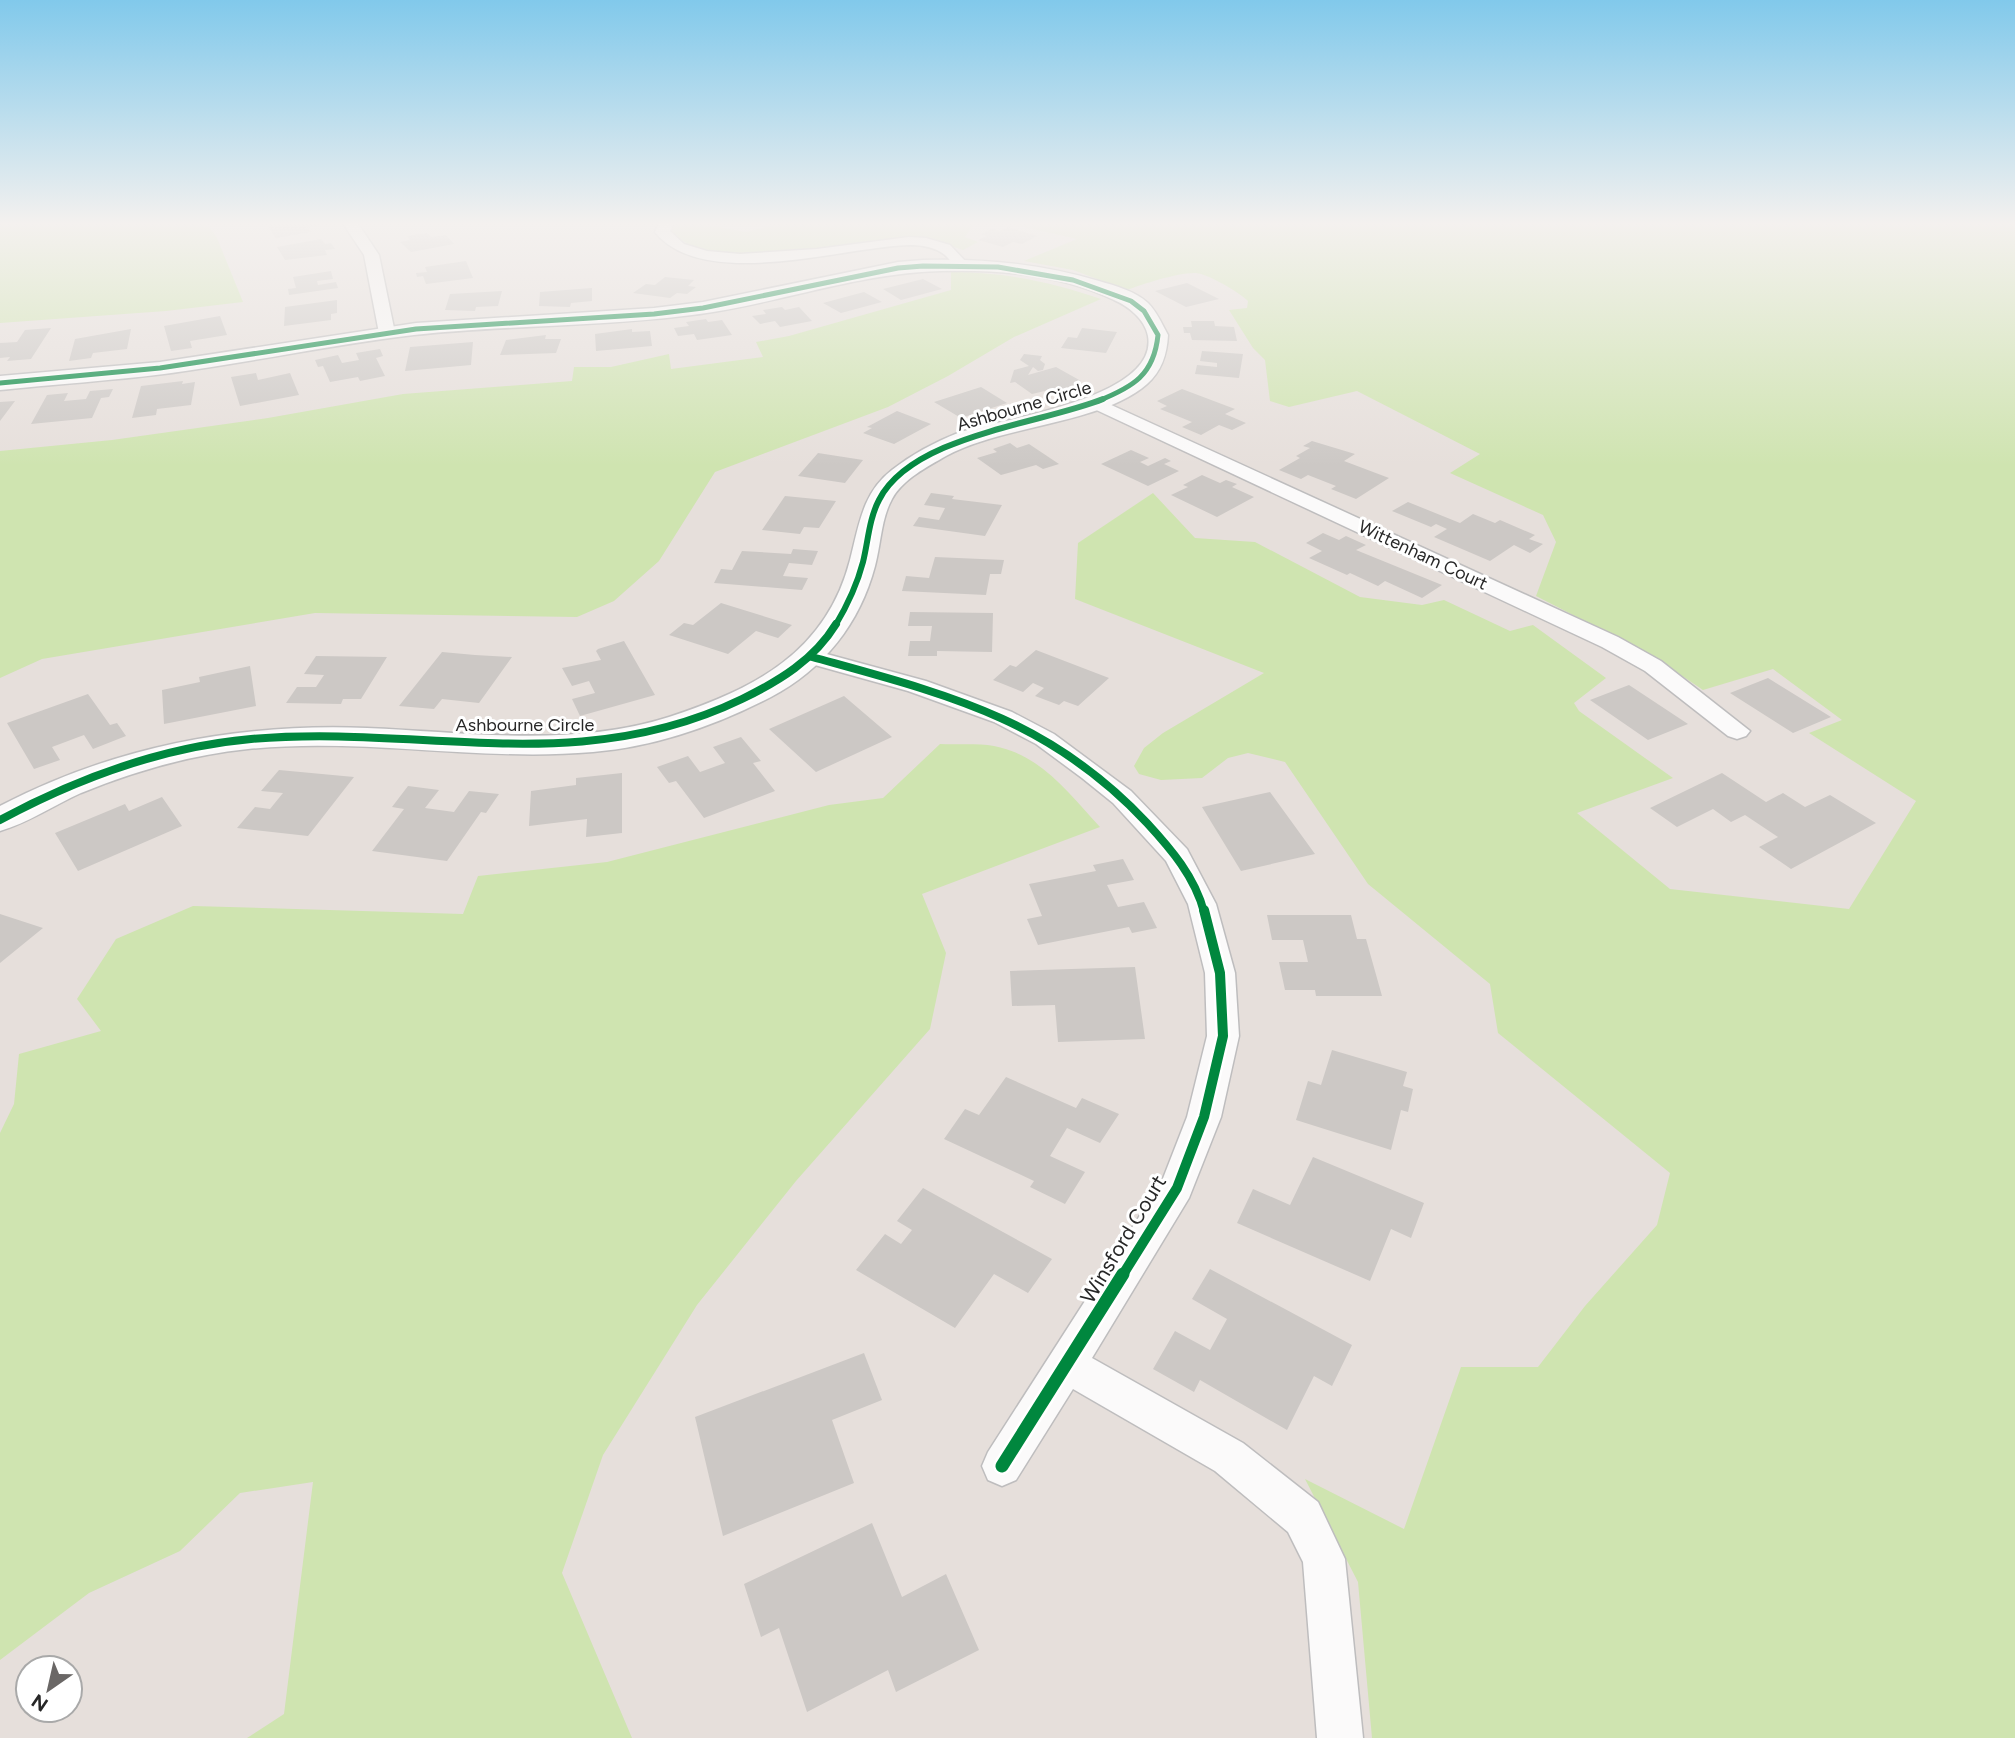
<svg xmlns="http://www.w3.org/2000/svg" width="2015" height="1738" viewBox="0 0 2015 1738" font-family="Figtree,sans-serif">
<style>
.green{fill:#cfe4b0}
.building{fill:#ccc8c5}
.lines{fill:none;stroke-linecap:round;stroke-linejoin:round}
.minor-casing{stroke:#bebdbe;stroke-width:3}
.tertiary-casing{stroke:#bebdbe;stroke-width:3}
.minor{fill:#fbfafa;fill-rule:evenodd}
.tertiary{fill:#fbfafa;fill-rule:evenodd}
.cycleway-far4-casing{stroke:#fff;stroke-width:8}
.cycleway-far3-casing{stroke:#fff;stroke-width:10}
.cycleway-far2-casing{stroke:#fff;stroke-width:12}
.cycleway-far1-casing{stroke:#fff;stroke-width:15}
.cycleway-casing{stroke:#fff;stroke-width:18}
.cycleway-far4{stroke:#00873e;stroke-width:5}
.cycleway-far3{stroke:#00873e;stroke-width:6}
.cycleway-far2{stroke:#00873e;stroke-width:8}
.cycleway-far1{stroke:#00873e;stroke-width:10}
.cycleway{stroke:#00873e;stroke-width:13}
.labels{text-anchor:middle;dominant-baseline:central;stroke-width:6;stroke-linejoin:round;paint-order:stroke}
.far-street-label{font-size:18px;fill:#272727;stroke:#fff}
.street-label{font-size:21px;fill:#272727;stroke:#fff}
</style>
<rect width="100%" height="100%" fill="#e6dfdb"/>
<path class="green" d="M0,222H206L217,238L243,302L166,311L0,323Z
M674,222H690L746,232L785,222H994L973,225L965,237L978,242L963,250L933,240L910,238C845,241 721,278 670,232Z
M1003,222H2015V1738H1372L1358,1582L1305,1479L1404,1529L1461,1367H1538L1585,1306L1657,1225L1670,1173L1498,1033L1490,984L1368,884L1285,762L1248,753L1228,758L1202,778L1161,780L1139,774L1134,766L1144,748L1163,733L1264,673L1075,599L1078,543L1153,493L1195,538L1255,542L1360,597L1422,605L1444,600L1510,631L1533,625L1606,678L1574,703L1579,711L1673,778L1577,813L1670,889L1849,909L1916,801L1809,733L1842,720L1773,669L1703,690L1651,655L1536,596L1556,542L1543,515L1450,473L1480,454L1357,391L1289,407L1270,401L1265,360L1253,348L1229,310L1247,308L1248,301C1239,292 1208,274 1196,273C1180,272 1142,284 1127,290L1073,270L1024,261L1077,239Z
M951,272C1004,272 1052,282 1101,299L1014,337L948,376L888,407L715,472L659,561L614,601L577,617L315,613L42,659L0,678V451L112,440L268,418L403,394L572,381L574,367H611L669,354L671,369L763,357L756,342L789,336L951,290Z
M940,744C957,745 977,743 994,746C1042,755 1069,794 1100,827L922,894L946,953L930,1029L796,1181L697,1305L603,1455L562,1573L632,1738H247L284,1714L313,1482L240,1493L180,1551L89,1593L0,1660V1133L14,1104L19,1054L101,1031L77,999L116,939L193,906L463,914L478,876L607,862L829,805L883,798Z"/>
<path class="building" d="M275,222H314L317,226L307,228L311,232L276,238L266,224Z
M1008,227L1037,236L1022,244L1013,242L1003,247L978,240L987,236L981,234L992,229L1000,231Z
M427,233L431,237L446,235L454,244L411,252L400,242L410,240L407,236Z
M321,239L325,244L331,243L335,249L325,250L327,255L285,260L277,247Z
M466,261L473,278L426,284L423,276L417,277L416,273L427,272L425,267Z
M331,271L333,279L317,281L318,285L336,282L338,288L289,295L288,289L296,288L293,277Z
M665,277L694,280L688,286L696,287L687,294L677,293L670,298L633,293L646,284L655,285Z
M923,279L942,289L901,300L883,289Z
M1187,283L1219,299L1186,307L1155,291Z
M592,288V301L571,303L570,307L539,306L540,292Z
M502,291L498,306L476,307L475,311L445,310L450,294Z
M864,292L882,302L841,313L823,303Z
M337,300V313L331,314V320L284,326L285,307Z
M782,307L785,310L799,307L812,321L780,327L775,321L760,324L752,316L766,314L763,310Z
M220,316L227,335L190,341L192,348L171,351L164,326Z
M706,319L708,322L722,320L732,335L697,340L694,334L678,336L674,328L689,326L686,322Z
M1191,321H1214L1215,326L1234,327L1237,341L1192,340L1190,333H1184L1183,327H1192Z
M51,328L31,359L7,361L10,357L0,358V343L17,342L25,330Z
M1082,328L1117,332L1106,353L1061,348L1068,337L1077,338Z
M131,329L127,349L93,353L91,358L69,361L75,339Z
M632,329V332L650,331L652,346L596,351L595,334Z
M546,335L545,339H561L556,353L500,355L506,340Z
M473,342L471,365L405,371L410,347Z
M380,349L383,356L376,358L385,376L360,381L358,377L330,382L323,366L318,367L315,360L338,355L342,363L359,360L356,353Z
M1202,351L1243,354L1239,378L1195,374L1197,365L1217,367V363L1200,361Z
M1024,354L1042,356L1040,360L1045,364L1043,370L1038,371L1033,367L1028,375L1056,367L1081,381L1078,386L1065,392L1055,394L1049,390L1032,394L1015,382L1010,383L1014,370L1029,366L1020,360Z
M256,373L258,380L290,373L299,395L240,406L231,377Z
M183,381L182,384L195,382L191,405L157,409L156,415L132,418L141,386Z
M981,387L1007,403L961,418L934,402Z
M113,389L109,397L101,398L92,418L31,424L47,395L68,393L64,401L86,399L90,391Z
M1182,389L1235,409L1225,414L1246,423L1232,430L1219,425L1201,435L1182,427L1192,422L1160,409L1167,406L1157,401Z
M15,401L0,421V402Z
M897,411L931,424L894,444L863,433L872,428L867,427Z
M1312,441L1355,454L1344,461L1389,478L1356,499L1331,489L1336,486L1308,475L1301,479L1279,470L1300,458L1296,456L1310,448L1303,446Z
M1010,443L1017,448L1029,444L1059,464L1043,469L1036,465L1001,475L977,458L997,452L993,449Z
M1131,450L1149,458L1140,462L1148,466L1165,458L1171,461L1164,464L1179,471L1148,486L1101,464Z
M818,453L863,460L845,483L798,476Z
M1202,475L1220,483L1226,480L1237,484L1232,487L1254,497L1217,517L1171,495L1188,487L1183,485Z
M931,493L954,496L952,499L1002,505L985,536L913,526L919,517L939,520L945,508L924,505Z
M785,496L836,501L819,528L804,527L800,534L762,530Z
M1408,502L1460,523L1473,514L1495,523L1500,520L1535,535L1529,539L1543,544L1530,553L1514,545L1490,561L1434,537L1447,529L1436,524L1431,527L1392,511Z
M1323,533L1339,540L1346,536L1366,545L1356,550L1442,585L1422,598L1385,581L1378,586L1350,573L1347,575L1309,558L1322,551L1306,543Z
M793,549L818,551L812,565L789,563L783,576L808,578L802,590L714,583L721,569L732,570L742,551L791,554Z
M935,557L1004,560L1001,574H990L986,595L902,591L906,576L929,578Z
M721,603L792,625L778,638L756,631L728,654L669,635L684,623L693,625Z
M910,612L993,613L992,652L937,651V656H908L910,641H930L932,626H908Z
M624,641L655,695L580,716L572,699L595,693L589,681L572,686L562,668L601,660L596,651L598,649Z
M1036,650L1109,678L1078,706L1064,701L1059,705L1035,696L1044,688L1033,683L1023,692L993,680L1010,665L1016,667Z
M442,652L475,655L512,657L479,703L442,699L434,709L399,706Z
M316,656L387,657L361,699H343L341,704L286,703L297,687H316L324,675L304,674Z
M250,666L256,706L164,724L162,690L200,682L199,677Z
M1768,678L1831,717L1793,733L1730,693Z
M1629,685L1688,724L1648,740L1590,700Z
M88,694L110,725L117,723L126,736L93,749L84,735L52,747L60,760L34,769L7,723Z
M844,696L892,737L816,772L769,729Z
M741,737L761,761L753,763L775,791L704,818L676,781L669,783L657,767L688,756L700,772L725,763L713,747Z
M279,770L354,777L308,836L237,828L255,807L270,809L283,793L261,791Z
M622,773V833L586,837L587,819L529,826L531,791L576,785V778Z
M1722,773L1766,802L1783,793L1805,807L1830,795L1876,823L1791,869L1759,847L1778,837L1745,815L1731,822L1713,809L1677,827L1650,808Z
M408,786L439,790L425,808L454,812L469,791L499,794L486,813L481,812L447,861L372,851L404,809L392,807Z
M1270,792L1315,854L1241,871L1202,807Z
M162,797L182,826L78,871L55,833L125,804L129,811Z
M1123,859L1134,880L1107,885L1118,907L1144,902L1157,928L1132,933L1129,927L1038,945L1027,919L1042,916L1029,884L1096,871L1093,865Z
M0,914L43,928L0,963Z
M1267,915H1351L1357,939H1366L1382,996H1316L1315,990H1285L1279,962H1308L1303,940H1272Z
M1135,967L1145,1039L1058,1042L1055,1005L1012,1006L1010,971Z
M1332,1050L1407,1072L1403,1086L1413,1089L1408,1112L1401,1110L1391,1150L1296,1120L1308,1081L1321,1085Z
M1006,1077L1076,1108L1082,1098L1119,1114L1100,1143L1067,1128L1050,1156L1085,1172L1065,1204L1030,1187L1034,1181L944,1139L965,1109L979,1115Z
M1313,1157L1424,1203L1411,1238L1391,1229L1370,1281L1237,1223L1253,1189L1290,1205Z
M923,1188L1052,1259L1028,1293L994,1274L955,1328L856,1270L885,1234L901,1244L912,1230L897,1221Z
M1210,1269L1352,1345L1332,1386L1314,1376L1287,1430L1200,1380L1194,1392L1153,1369L1175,1331L1210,1350L1227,1319L1192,1299Z
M864,1353L882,1400L832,1420L854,1483L723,1536L695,1417Z
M872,1523L902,1597L946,1574L979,1650L896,1692L888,1670L807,1712L779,1628L761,1637L744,1584Z"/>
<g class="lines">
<g class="minor-casing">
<path id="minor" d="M342,222H357L379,255L395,333L393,336L387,338L379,333L364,255Z
M660,222H674L670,231L684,244L707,251L740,254L817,249L909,237L926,238L950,245L968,264L961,268C953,267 951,260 945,255C935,247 922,245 909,245C842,247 703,292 655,232Z
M1096,398L1618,637L1661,661L1750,731L1746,736L1737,739L1728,736L1645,671L1602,647L1090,407L1087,403L1090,399Z
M812,650L926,681L1012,712L1054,734L1131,791L1187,849L1216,904L1235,973L1239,1036L1221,1117L1189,1198L1092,1358L1243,1443L1318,1502L1345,1559L1363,1738H1317L1303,1562L1288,1532L1215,1471L1073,1389L1016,1480L1002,1486L988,1480L982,1466L988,1452L1162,1181L1187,1117L1207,1036L1205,973L1188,904L1166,861L1113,803L1082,778L1036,744L994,722L908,691L804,662L800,657L804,652Z"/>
</g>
<g class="tertiary-casing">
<path id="tertiary" d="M923,260C984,258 1041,264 1099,281C1116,286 1135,291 1148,303C1157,312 1162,324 1168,335C1167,354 1162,371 1147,384C1102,424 1002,425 946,456C927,467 903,479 892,499C881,519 881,544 875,566C860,623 824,669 771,697C717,725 655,747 593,752C478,762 363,737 248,749C190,755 135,771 81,793C54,805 28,823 0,831V806C115,746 238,723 367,728C466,732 572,748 669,717C754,689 826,653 850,560C859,526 862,493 892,470C911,455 935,442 958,433C999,419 1159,399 1148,336C1145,319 1128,306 1114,300C1062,275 998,269 941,271C856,273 775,305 692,315C600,327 506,325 414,335C330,345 247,363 164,374C110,381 55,384 0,390V376L160,362L416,323L654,308L703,302L898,262Z"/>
</g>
<use href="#minor" class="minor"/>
<use href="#tertiary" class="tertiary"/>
<g class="cycleway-far4-casing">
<path id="cycleway-far4" d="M0,383L160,368L416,329L654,314L703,308L898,268L923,266L998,267L1073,280L1131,301L1144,311L1158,335C1154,375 1133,387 1098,401"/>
</g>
<g class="cycleway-far3-casing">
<path id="cycleway-far3" d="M835,626C847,606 857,585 863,562C868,542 869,519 879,500C912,435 1041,424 1103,399"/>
</g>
<g class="cycleway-far2-casing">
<path id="cycleway-far2" d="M812,657C945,694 1049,718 1147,823C1171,849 1195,877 1204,912
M0,820C78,778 162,747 251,739C423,724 577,779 742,699C779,681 814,660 836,624"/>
</g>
<g class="cycleway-far1-casing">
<path id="cycleway-far1" d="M1122,1276L1177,1188L1204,1117L1223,1036L1220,973L1204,910"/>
</g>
<g class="cycleway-casing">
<path id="cycleway" d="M1002,1466L1123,1274"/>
</g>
<use href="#cycleway-far4" class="cycleway-far4"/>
<use href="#cycleway-far3" class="cycleway-far3"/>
<use href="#cycleway-far2" class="cycleway-far2"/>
<use href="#cycleway-far1" class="cycleway-far1"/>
<use href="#cycleway" class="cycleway"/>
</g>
<linearGradient id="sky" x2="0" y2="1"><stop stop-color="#81c9eb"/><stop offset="0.48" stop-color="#f4f1ef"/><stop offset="1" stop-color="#f4f1ef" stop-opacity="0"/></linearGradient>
<rect width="2015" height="466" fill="url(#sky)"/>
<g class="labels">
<g class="far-street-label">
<text transform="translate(1024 406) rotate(-16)">Ashbourne Circle</text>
<text transform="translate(1423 555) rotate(25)">Wittenham Court</text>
<text x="525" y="725">Ashbourne Circle</text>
</g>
<g class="street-label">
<text transform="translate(1123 1239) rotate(-59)">Winsford Court</text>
</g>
</g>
<g transform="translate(49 1689) rotate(214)"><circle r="33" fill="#ffffff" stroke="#a9a9a9" stroke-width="2"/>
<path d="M0-5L12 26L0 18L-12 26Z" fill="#6a6766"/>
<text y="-10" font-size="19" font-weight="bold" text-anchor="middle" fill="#272727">N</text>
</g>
</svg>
